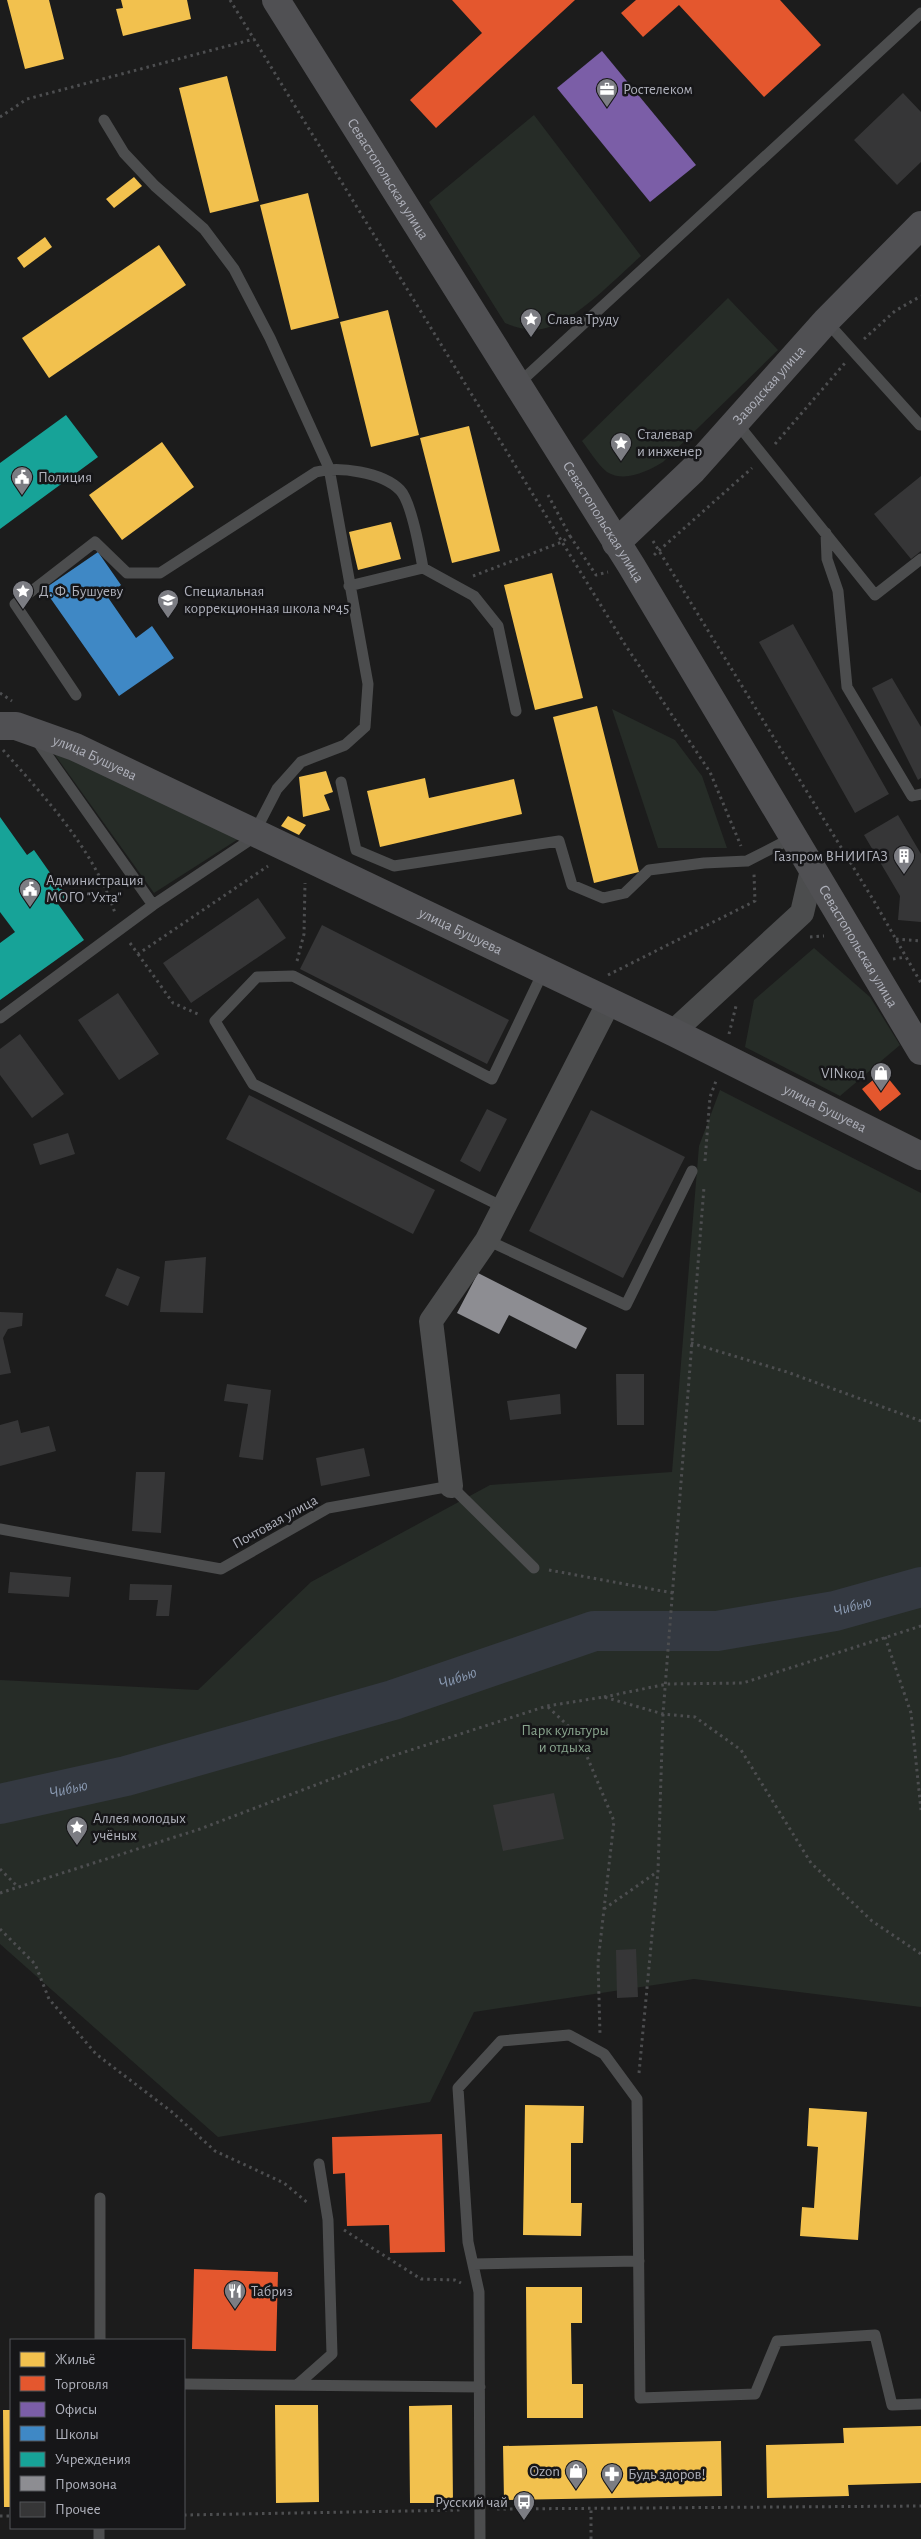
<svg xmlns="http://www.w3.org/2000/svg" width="921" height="2539" viewBox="0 0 921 2539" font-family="'Alegreya Sans',sans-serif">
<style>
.green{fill:#262c27}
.homes{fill:#f2c14e}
.shops{fill:#e4572e}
.offices{fill:#7b5ea7}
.schools{fill:#3f88c5}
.public{fill:#17a398}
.industry{fill:#8d8d92}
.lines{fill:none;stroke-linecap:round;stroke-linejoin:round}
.river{stroke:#343941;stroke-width:40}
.building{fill:#363637}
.path{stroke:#4d4e50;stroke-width:3;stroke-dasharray:2.5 4;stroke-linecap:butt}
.lane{stroke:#4c4d4e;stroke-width:11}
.street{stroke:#4c4d4e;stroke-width:24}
.secondary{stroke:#505053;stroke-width:28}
.labels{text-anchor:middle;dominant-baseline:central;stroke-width:5;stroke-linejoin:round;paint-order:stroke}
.poi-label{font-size:15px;fill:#afb1bb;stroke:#161618;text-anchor:start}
.street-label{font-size:15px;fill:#afb1bb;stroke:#161618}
.park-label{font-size:15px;fill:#88a48d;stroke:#161618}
.water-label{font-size:16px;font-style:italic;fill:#8a9ab2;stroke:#161618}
</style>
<rect width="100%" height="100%" fill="#1c1c1c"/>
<path class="green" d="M534,115L641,256C618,276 573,324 542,329C529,331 517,328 505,323L429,202Z
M728,298L778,350L663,462C648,471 625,483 607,472C598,465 589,450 582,441Z
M612,709L675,740L702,776L727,848H658Z
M50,748L243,836L154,893Z
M814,948L870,997L900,1045L840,1096L745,1047L754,1000Z
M720,1090L921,1193V2007L694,1979L474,2012L430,2102L218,2137L0,1944V1680L198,1690L311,1582L490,1485L672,1472L699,1146Z"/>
<path class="homes" d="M7,0H49L64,59L25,69Z
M121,0H187L191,19L123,36L116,9L123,8Z
M227,76L259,201L210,213L179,88Z
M134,177L142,186L114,208L106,199Z
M308,193L339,318L291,330L260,205Z
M45,237L52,247L24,268L17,258Z
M159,245L186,285L49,378L22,338Z
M388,310L419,435L371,447L340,322Z
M469,426L500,551L452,563L420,438Z
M162,442L194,487L122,540L89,495Z
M391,522L401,559L358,570L349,532Z
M552,573L583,698L535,710L504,585Z
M597,706L639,872L594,883L553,717Z
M326,771L333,792L324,795L330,810L303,817L299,777Z
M425,778L429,798L514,779L522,814L380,847L367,791Z
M288,816L306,825L299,835L281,826Z
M525,2105L584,2106L583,2143H571V2203H582L581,2236L523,2235Z
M809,2108L867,2112L858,2240L800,2236L802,2207L814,2208L818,2147L807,2146Z
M526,2287H582V2323H571L572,2384H583V2418H527Z
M275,2405H318L319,2502L276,2503Z
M452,2405L453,2503H410L409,2406Z
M3,2410H11V2507H4Z
M921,2426V2483L848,2485L849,2496L767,2498L766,2445L844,2443L843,2428Z
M721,2441L722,2496L504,2500L503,2446Z"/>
<path class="shops" d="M452,0H575L436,128L410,100L482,33Z
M636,0H780L821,45L764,97L679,5L643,37L621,13Z
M883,1072L901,1094L880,1111L862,1089Z
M442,2134L445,2252L390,2253L389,2225L347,2226L345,2173L333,2174L332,2137Z
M194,2269L278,2272L276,2351L192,2349Z"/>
<path class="offices" d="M602,51L696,165L650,202L557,88Z"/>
<path class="schools" d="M98,552L121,585L107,596L136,638L152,626L174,658L119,696L44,589Z"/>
<path class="public" d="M66,415L98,457L0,529V463Z
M0,817L27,855L34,850L67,897L58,904L84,940L0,1000V943L15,932L0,912Z"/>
<path class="industry" d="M478,1273L587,1328L576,1349L509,1315L499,1334L457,1313Z"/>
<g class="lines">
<path class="river" id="s1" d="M0,1804L126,1776L393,1700L594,1631H717L835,1611L921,1587"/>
</g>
<path class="building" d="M903,93L921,112V162L897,185L854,140Z
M921,476V551L911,559L874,514Z
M793,624L889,794L855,813L759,642Z
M892,678L921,727V778L918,780L872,688Z
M898,815L921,854V922L898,920L900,896L864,835Z
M258,898L286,938L191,1003L163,963Z
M322,925L509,1020L487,1064L300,969Z
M118,993L159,1054L119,1080L78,1020Z
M20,1034L64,1094L32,1118L0,1075V1049Z
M249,1095L435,1190L413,1234L226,1139Z
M487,1109L507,1119L480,1172L460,1161Z
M591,1110L685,1157L623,1278L529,1231Z
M68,1133L75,1154L40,1165L33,1144Z
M206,1257L203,1313L160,1312L165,1261Z
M117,1268L140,1277L128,1306L105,1296Z
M0,1312L23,1313L22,1326L8,1329L3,1338L11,1373L0,1375Z
M616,1374H644V1425H617Z
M227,1384L271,1390L263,1460L239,1457L248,1404L224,1401Z
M560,1394L561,1414L510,1420L507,1401Z
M18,1420L21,1433L49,1426L56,1451L0,1466V1425Z
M364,1448L370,1476L321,1486L316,1458Z
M136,1472H165L161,1533L132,1531Z
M10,1572L71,1577L69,1597L8,1593Z
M130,1584L172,1585L169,1616H156L158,1600H129Z
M554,1793L564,1839L503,1851L493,1805Z
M636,1949L638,1997L617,1998L616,1950Z"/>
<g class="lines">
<path class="path" d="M230,0L624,643L710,772L741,846
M0,117L27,99L254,39
M864,339L895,311L921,296
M775,444L845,363
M570,536L596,575L608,572
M653,541L874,901L921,983
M654,555L752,468
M473,576L562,542L570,536L548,495
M0,693L12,701
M3,750C47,800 93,848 115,913
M810,937L824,936
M896,939L921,941
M130,943L138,954L268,866
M138,954L173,1003L200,1015
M893,959L906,957
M297,961L304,934L305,883
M608,975L755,901L754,874
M729,1034L736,1006
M705,1161L710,1097L716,1081
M691,1343L787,1372L921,1421
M549,1570L673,1593
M885,1637L911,1713L921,1810
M604,1697L667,1684L743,1683L921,1626
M548,1707L578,1735L614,1821L598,1962L600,2034
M0,1869L18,1887
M0,1893L200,1829L389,1757L547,1706L604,1697L663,1714L695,1717L741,1750L811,1863L872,1921L921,1954
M604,1909L657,1872
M0,1929L35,1964L49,1999L96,2054L172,2112L215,2151L284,2183L309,2204
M639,2073L658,1871L663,1714L704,1187
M344,2230L421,2279L455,2280L461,2283
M497,2509L921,2506
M184,2515L463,2510
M0,2516H11
M591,2539V2508"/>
<path class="lane" d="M104,120L124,153L155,186L204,229L234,269L270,338L329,468L368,684L365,727L345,745L301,762L277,789L260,822L251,831
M826,321L920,425
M517,385L921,13
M736,422L875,595L921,559
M826,533L827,559L838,591L847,687L912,796L921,794
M423,568L474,596L498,626L516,711
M76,695L15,604L95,542L127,573H160L316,472C339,466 382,472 400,490C411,501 420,551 423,568L349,586
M35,738L153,905L256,836
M341,782L356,850L394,866L559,841L572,885L603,898L625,893L649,870L704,863L747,861L792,838
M0,1018L153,905
M503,1207L253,1084L215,1021L257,977L293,976L492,1079L544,970
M487,1240L626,1305L692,1171
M0,1529L221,1569L328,1508L451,1486L534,1568
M100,2198V2340
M473,2264L639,2261
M184,2384L480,2387
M297,2385L332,2354L328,2220L319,2164
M99,2539V2528
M480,2539L479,2292L468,2242L458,2088L501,2041L569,2035L604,2054L637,2099L640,2398L755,2394L777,2341L875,2335L892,2405L921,2404"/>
<path class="street" d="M673,1032L802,913L812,870
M451,1486L431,1321L487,1240L609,1002"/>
<g class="secondary">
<path id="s2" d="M276,0L631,565L921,1051"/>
<path id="s3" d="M616,543L693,470L826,321L921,225"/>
<path id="s4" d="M0,726H16L75,747L673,1032L921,1156"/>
</g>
</g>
<defs>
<g id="office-pin" transform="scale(1.125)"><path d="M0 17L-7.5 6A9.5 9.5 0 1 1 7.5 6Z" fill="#7c7d83" stroke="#161618"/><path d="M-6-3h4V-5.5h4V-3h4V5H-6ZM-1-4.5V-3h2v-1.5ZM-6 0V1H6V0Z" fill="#fff"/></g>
<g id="sight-pin" transform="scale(1.125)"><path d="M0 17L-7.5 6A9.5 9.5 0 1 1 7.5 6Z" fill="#7c7d83" stroke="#161618"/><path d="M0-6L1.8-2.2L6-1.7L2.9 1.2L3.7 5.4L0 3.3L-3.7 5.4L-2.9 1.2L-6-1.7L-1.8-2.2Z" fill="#fff"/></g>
<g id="civic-pin" transform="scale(1.125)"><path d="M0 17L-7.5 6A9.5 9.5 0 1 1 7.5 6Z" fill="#7c7d83" stroke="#161618"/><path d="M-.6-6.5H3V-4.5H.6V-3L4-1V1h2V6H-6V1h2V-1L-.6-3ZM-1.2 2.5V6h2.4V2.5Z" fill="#fff"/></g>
<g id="school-pin" transform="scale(1.125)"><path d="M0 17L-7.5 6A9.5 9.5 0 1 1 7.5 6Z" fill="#7c7d83" stroke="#161618"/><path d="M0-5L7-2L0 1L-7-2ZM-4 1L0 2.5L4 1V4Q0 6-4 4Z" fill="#fff"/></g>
<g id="building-pin" transform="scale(1.125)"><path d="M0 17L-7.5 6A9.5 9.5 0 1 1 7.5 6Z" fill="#7c7d83" stroke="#161618"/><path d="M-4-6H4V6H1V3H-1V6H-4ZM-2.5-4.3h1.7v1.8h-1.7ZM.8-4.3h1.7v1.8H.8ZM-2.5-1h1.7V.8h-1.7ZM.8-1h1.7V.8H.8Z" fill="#fff"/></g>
<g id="shop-pin" transform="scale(1.125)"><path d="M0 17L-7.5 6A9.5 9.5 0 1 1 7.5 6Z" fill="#7c7d83" stroke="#161618"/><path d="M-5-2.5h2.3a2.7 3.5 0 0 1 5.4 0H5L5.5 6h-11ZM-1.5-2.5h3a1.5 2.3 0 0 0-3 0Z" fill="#fff"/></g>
<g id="restaurant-pin" transform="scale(1.125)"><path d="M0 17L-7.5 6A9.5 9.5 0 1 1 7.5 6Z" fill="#7c7d83" stroke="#161618"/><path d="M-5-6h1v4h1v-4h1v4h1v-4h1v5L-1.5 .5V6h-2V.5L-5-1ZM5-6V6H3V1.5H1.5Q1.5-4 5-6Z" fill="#fff"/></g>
<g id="pharmacy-pin" transform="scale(1.125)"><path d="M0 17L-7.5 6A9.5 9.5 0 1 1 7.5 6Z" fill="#7c7d83" stroke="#161618"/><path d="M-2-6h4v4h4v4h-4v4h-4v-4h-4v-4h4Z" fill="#fff"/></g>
<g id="bus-pin" transform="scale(1.125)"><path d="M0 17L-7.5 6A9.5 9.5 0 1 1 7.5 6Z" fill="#7c7d83" stroke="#161618"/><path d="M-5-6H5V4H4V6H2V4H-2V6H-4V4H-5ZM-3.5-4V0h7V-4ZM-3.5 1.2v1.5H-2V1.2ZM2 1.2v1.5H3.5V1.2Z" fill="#fff"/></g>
</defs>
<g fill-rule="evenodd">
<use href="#office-pin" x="607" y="89"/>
<use href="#sight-pin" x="531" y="319"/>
<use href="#sight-pin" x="621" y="443"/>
<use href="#civic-pin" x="22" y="477"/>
<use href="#sight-pin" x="23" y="591"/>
<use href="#school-pin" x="168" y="600"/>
<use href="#building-pin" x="904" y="856"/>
<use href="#civic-pin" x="30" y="889"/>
<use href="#shop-pin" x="881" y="1073"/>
<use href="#sight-pin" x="77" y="1827"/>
<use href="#restaurant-pin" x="235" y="2291"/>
<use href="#shop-pin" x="576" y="2471"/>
<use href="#pharmacy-pin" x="612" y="2474"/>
<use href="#bus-pin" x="524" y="2502"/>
</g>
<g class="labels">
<g class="poi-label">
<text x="623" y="89">Ростелеком</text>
<text x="547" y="319">Слава Труду</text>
<text x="637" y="434">Сталевар<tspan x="637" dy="17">и инженер</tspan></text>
<text x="38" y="477">Полиция</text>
<text x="39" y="591">Д. Ф. Бушуеву</text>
<text x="184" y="591">Специальная<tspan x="184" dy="17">коррекционная школа №45</tspan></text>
<text x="888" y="856" text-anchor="end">Газпром ВНИИГАЗ</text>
<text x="46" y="880">Администрация<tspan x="46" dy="17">МОГО "Ухта"</tspan></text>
<text x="865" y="1073" text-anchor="end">VINкод</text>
<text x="93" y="1818">Аллея молодых<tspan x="93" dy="17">учёных</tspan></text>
<text x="251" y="2291">Табриз</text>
<text x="560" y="2471" text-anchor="end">Ozon</text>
<text x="628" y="2474">Будь здоров!</text>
<text x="508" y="2502" text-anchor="end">Русский чай</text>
</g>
<g class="street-label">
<text stroke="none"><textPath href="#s2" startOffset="211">Севастопольская улица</textPath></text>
<text stroke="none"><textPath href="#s3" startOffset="220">Заводская улица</textPath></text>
<text stroke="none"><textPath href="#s2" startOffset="616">Севастопольская улица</textPath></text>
<text stroke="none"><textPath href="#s4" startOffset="101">улица Бушуева</textPath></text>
<text stroke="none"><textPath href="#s4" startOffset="506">улица Бушуева</textPath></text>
<text stroke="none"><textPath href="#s2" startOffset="1111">Севастопольская улица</textPath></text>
<text stroke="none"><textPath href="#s4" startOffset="911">улица Бушуева</textPath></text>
<text transform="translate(275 1522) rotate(-29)">Почтовая улица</text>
</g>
<g class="park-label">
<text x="565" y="1730">Парк культуры<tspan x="565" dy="17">и отдыха</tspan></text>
</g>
<g class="water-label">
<text stroke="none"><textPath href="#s1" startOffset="880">Чибью</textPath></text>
<text stroke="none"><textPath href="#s1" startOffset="475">Чибью</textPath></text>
<text stroke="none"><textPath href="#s1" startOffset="70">Чибью</textPath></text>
</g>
</g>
<rect x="10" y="2339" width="175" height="190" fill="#161618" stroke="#535459"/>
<rect x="20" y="2352" width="25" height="15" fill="#f2c14e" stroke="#535459"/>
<text x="55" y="2364" font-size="15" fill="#afb1bb">Жильё</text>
<rect x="20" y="2376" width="25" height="15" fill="#e4572e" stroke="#535459"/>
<text x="55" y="2389" font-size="15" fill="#afb1bb">Торговля</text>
<rect x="20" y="2402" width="25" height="15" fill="#7b5ea7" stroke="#535459"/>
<text x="55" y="2414" font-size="15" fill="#afb1bb">Офисы</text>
<rect x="20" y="2426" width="25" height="15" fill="#3f88c5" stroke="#535459"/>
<text x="55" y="2439" font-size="15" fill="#afb1bb">Школы</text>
<rect x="20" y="2452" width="25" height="15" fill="#17a398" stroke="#535459"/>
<text x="55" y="2464" font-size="15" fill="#afb1bb">Учреждения</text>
<rect x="20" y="2476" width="25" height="15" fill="#8d8d92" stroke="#535459"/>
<text x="55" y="2489" font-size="15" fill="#afb1bb">Промзона</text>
<rect x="20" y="2502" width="25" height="15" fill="#363637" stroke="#535459"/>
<text x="55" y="2514" font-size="15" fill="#afb1bb">Прочее</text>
</svg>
